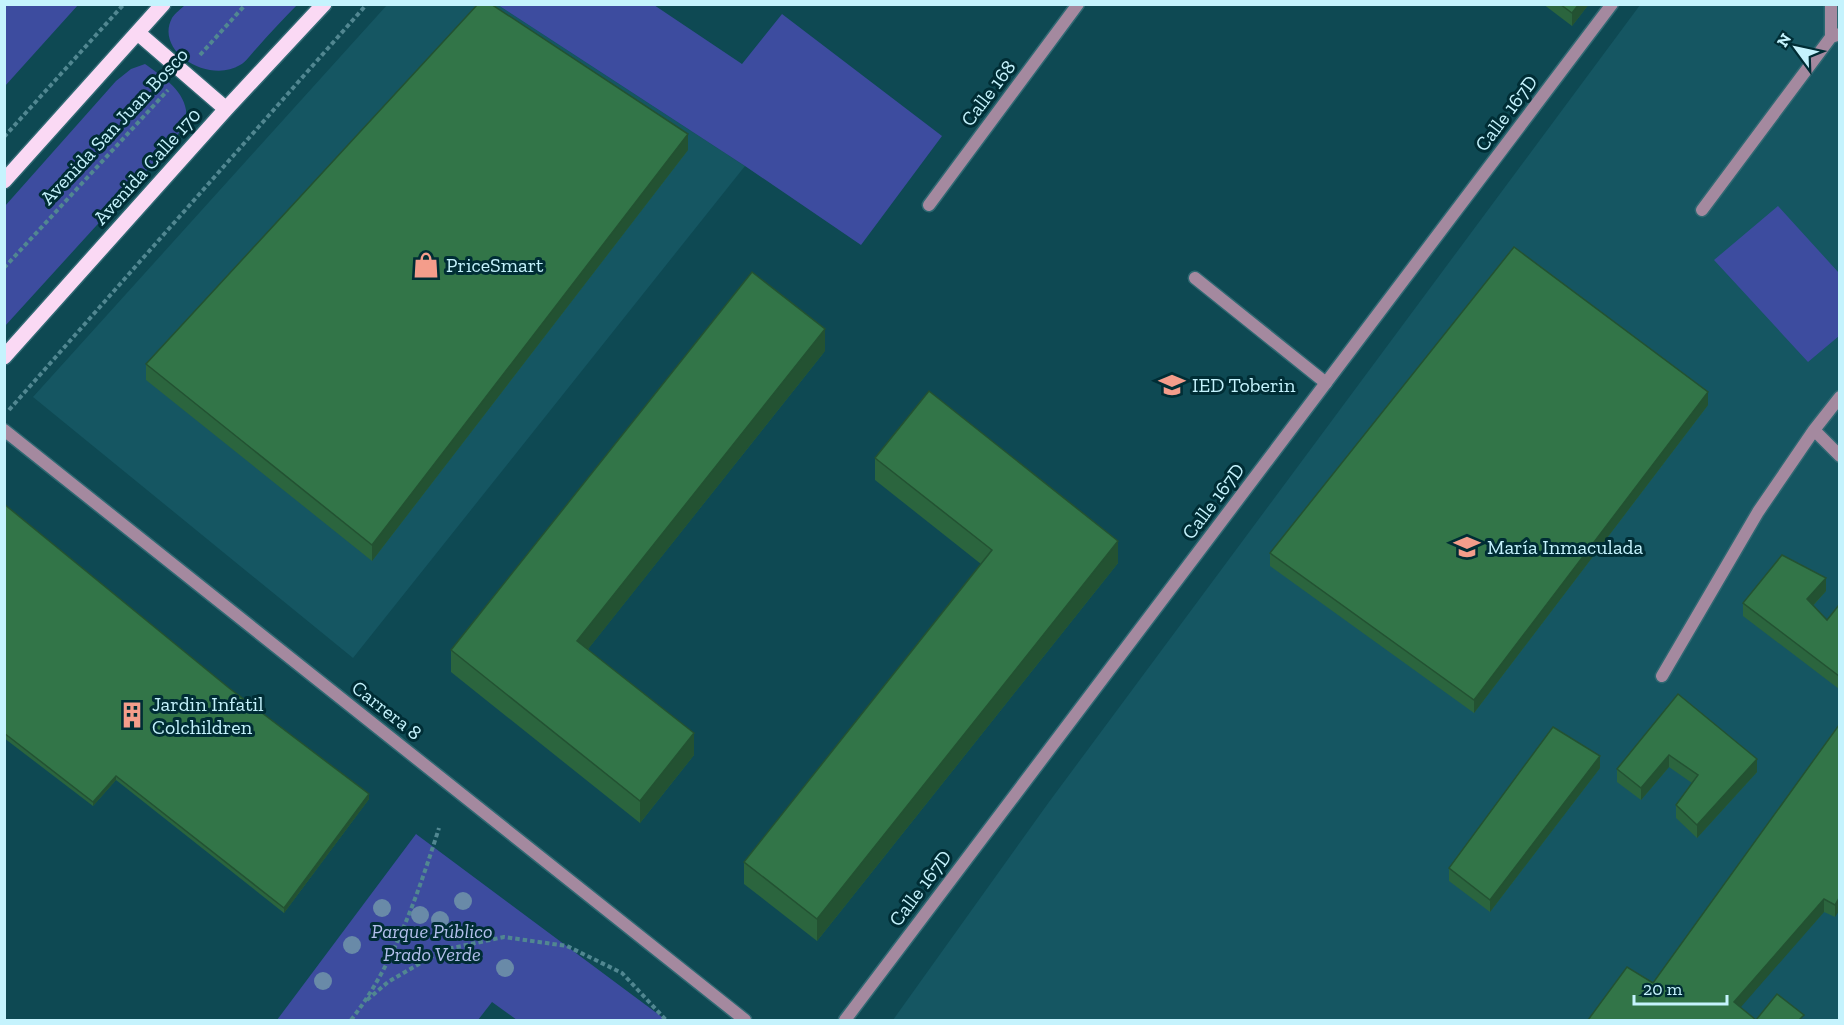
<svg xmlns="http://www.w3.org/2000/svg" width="1844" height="1025" viewBox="0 0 1844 1025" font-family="'Zilla Slab',serif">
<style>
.built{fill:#155662}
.green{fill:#3d4c9f}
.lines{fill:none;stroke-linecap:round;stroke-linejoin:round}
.service-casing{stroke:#2f6872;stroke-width:15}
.minor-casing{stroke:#2f6872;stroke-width:15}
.primary-casing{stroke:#2f6872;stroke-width:18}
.path{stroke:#518791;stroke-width:4;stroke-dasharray:4.5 3;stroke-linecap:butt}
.service{stroke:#a4899f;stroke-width:12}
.minor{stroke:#a4899f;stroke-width:12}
.primary{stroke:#fad9f4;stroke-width:15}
.tree{fill:#698aa8}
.wall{fill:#2b653e}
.shaded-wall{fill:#235232}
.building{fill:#327548;stroke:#235232;stroke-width:1.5}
.labels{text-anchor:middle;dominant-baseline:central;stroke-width:6;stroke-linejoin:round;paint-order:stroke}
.street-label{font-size:20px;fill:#c5f3fd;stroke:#002d35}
.poi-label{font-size:20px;fill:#c5f3fd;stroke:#002d35;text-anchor:start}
.park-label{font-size:20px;font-style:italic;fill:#b3c0ed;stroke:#002d35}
</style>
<rect width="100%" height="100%" fill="#0e4953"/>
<path class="built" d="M387,5H498L745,166L353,658L33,397Z
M1640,5H1839V1020H893L1049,802Z"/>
<path class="green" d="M5,4L78,5L5,86L4,5Z
M185,5V4L297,5C283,19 269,34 256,49C251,54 246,62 240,65C210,84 154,52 172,18C175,13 181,9 185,5Z
M498,5H654L742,64L782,14L942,136L861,245L745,166Z
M145,64C160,75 183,89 186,110C187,119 180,130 177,137L5,326V206L116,81L131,69Z
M1778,206L1839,273V336L1808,362L1714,260Z
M416,834L666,1020H517L492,1002L478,1020H277Z"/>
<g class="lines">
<g class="service-casing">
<path id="service" d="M1831,4V37L1840,34
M1702,210L1831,37
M1195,278L1326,383
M1814,430L1840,456
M1662,676L1758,512L1814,430L1840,397"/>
</g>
<g class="minor-casing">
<path id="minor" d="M929,205L1078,4
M4,430L745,1020
M845,1020L1612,4"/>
</g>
<g class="primary-casing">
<path id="primary" d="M138,33L226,109
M4,181L163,4
M4,357L226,109L324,4"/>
</g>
<path class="path" d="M200,55L246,4
M4,137L124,4
M4,268L168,90
M9,410L367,4
M367,1000L388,982L443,950L504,937L567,946L622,973L666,1020
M351,1020C394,965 418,894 439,828"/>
<use href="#service" class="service"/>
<use href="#minor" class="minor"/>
<use href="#primary" class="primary"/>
</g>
<g class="tree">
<circle cx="463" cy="901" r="9"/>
<circle cx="382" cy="908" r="9"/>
<circle cx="420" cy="915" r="9"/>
<circle cx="440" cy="920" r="9"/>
<circle cx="352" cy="945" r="9"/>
<circle cx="505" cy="968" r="9"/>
<circle cx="323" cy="981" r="9"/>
</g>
<path class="wall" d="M1543,4H1589L1572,26Z
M688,150L372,561L146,380V364Z
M825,351L588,649L694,755L640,823L451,672V650Z
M1708,405L1474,713L1270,566V553Z
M875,458L1118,563L817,941L744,884V862L981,564L875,480Z
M4,504L229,688L369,799L284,913L116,780L93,806L4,738Z
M1826,591L1813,606L1827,620L1839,605V689L1743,616V603Z
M1678,694L1757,772L1697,838L1676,818V805L1692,783L1669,767L1641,800L1617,782V769Z
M1839,725L1835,917L1824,912L1740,1007L1756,1020H1804H1588L1653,983Z
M1600,768L1490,912L1449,881V868Z"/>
<path class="shaded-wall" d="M1579,4H1589L1572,26V13Z
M688,134V150L372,561V545Z
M825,329V351L577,663V641Z
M1708,392V405L1474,713V700Z
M1118,541V563L817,941V919Z
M1826,578V591L1807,612V599Z
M694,733V755L640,823V801Z
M1669,755V767L1641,800V788Z
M1600,756V768L1490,912V900Z
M1757,759V772L1697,838V825Z
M116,776V780L93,806V802Z
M369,794V799L284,913V908Z
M1839,898V911L1835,917V905Z
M1824,899V912L1734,1015V1002Z"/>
<path class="building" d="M478,4H491L688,134L372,545L146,364Z
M1560,4H1579L1572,13Z
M1514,247L1708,392L1474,700L1270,553Z
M752,272L825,329L577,641L694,733L640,801L451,650Z
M929,391L1118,541L817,919L744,862L992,550L875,458Z
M4,504L229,688L369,794L284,908L116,776L93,802L4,733Z
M1782,555L1826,578L1807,599L1827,620L1839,605V676L1743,603Z
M1678,694L1757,759L1697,825L1676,805L1698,775L1669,755L1641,788L1617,769Z
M1839,725V898L1835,905L1824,899L1734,1002L1756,1020L1777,994L1804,1015L1799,1020H1588L1627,967L1653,983Z
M1553,727L1600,756L1490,900L1449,868Z"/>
<defs>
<g id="shop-bare" transform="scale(2.07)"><path d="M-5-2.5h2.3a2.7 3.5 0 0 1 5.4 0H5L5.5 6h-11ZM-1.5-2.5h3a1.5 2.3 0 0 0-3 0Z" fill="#f49d8b" stroke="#002d35" stroke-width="2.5" paint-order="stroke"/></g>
<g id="school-bare" transform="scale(2.07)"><path d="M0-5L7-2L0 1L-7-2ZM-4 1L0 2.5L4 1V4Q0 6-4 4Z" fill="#f49d8b" stroke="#002d35" stroke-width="2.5" paint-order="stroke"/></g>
<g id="building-bare" transform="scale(2.07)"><path d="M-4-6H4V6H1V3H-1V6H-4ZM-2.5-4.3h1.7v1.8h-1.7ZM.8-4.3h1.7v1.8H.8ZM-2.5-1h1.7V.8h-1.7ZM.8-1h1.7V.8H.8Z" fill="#f49d8b" stroke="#002d35" stroke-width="2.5" paint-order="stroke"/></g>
</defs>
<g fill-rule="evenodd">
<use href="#shop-bare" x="426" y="265"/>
<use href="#school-bare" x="1172" y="385"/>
<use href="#school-bare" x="1467" y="547"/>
<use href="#building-bare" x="132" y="715"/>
</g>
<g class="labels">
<g class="street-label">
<text transform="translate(988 93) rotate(-53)">Calle 168</text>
<text transform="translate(1506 113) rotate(-53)">Calle 167D</text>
<text transform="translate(114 126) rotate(-47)">Avenida San Juan Bosco</text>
<text transform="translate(147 166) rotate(-48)">Avenida Calle 170</text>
<text transform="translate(1213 501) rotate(-53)">Calle 167D</text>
<text transform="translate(387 710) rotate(38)">Carrera 8</text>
<text transform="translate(920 888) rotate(-53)">Calle 167D</text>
</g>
<g class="poi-label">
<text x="446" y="265">PriceSmart</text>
<text x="1192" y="385">IED Toberin</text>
<text x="1487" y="547">María Inmaculada</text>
<text x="152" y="704">Jardin Infatil<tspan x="152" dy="23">Colchildren</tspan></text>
</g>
<g class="park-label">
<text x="432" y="931">Parque Público<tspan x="432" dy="23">Prado Verde</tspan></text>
</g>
</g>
<rect width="1844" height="1025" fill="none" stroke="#c5f3fd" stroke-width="12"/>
<g transform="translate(1796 48) rotate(303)" stroke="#002d35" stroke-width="4.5" paint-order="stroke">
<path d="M0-4.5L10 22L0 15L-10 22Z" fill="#c5f3fd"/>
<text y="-9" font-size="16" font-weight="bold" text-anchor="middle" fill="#c5f3fd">N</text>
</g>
<path d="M1634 995v9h93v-9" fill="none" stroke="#c5f3fd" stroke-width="3"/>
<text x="1643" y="995" font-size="18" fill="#c5f3fd" stroke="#002d35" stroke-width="4.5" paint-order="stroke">20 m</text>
</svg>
